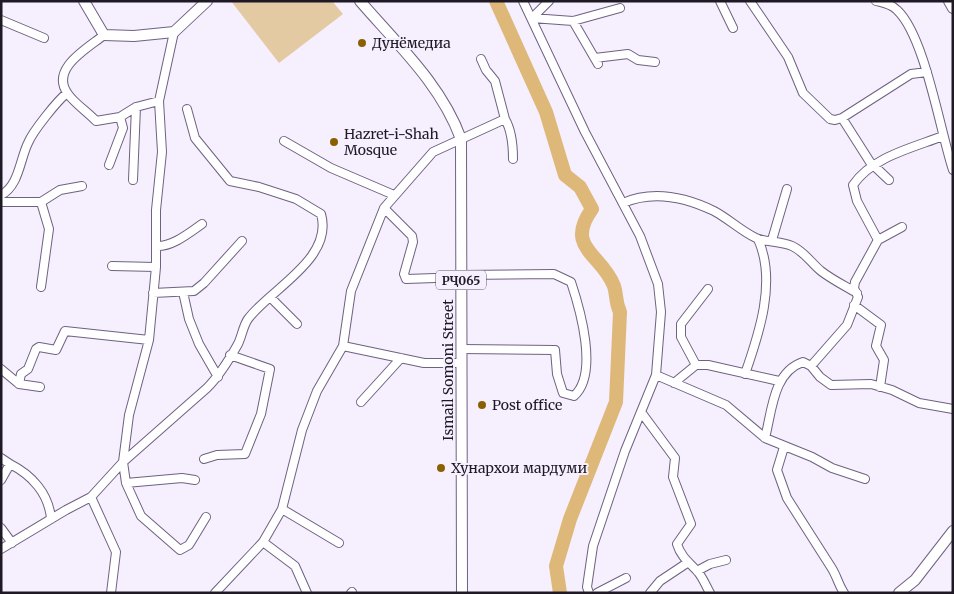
<svg xmlns="http://www.w3.org/2000/svg" width="954" height="594" viewBox="0 0 954 594" font-family="Merriweather,serif">
<style>
.green{fill:#e3caa2}
.lines{fill:none;stroke-linecap:round;stroke-linejoin:round}
.river{stroke:#deb879;stroke-width:14}
.minor-casing{stroke:#6f6180;stroke-width:10}
.major-casing{stroke:#6f6180;stroke-width:12}
.minor{stroke:#fff;stroke-width:8}
.major{stroke:#fff;stroke-width:10}
.poi-dot{fill:#8a6101;stroke:#f5effe;stroke-width:2}
.labels{text-anchor:middle;dominant-baseline:central;stroke-width:4;stroke-linejoin:round;paint-order:stroke}
.shield{fill:#f5effe;stroke:#5e5966;stroke-width:1}
.shield-label{font-size:12px;font-weight:bold;fill:#1e1925}
.poi-label{font-size:14px;fill:#1e1925;stroke:#f5effe;text-anchor:start}
.street-label{font-size:14px;fill:#1e1925;stroke:#f5effe}
</style>
<rect width="100%" height="100%" fill="#f5effe"/>
<path class="green" d="M231,1H332L343,14L279,63Z"/>
<g class="lines">
<path class="river" d="M496,1L546,112L565,175L580,187L592,209C564,248 602,254 614,286C617,295 615,301 620,312L616,402L570,519L556,566L560,593"/>
<g class="minor-casing">
<path id="minor" d="M523,1L585,132L640,236L658,284L661,312L656,375L625,451L593,546L587,587L589,593
M720,1L733,28
M750,1L788,57L803,93L830,119L835,120L842,118L870,162L889,180
M876,1C884,3 891,4 897,10C925,36 940,131 953,170
M532,18L573,21L620,8
M532,18L549,1
M1,20L44,38
M573,21L598,64
M174,32L159,101L162,152L156,210V267L149,340L129,415L123,462L126,483L182,478L195,480
M104,35C88,48 49,69 68,94C75,104 88,112 96,121L120,117L136,107L159,101
M595,58L628,54L638,60L655,62
M481,59L486,70L495,81L505,119
M842,118L911,74L927,72
M284,141L331,168L394,195
M109,165L123,128L120,117
M133,180L136,107
M1,195C19,186 20,159 28,143C33,131 57,101 67,93
M1,202H41L49,229L41,287
M41,202L60,190L82,186
M623,203C653,190 685,197 714,211C729,219 741,231 756,238C764,242 781,241 792,246C805,252 811,263 821,271C831,279 845,286 857,293
M384,208L412,236L413,242L404,274L406,279L435,278
M772,240L787,189
M878,240L902,227
M156,246C172,247 189,233 202,224
M112,266L156,267
M461,275L554,274L571,282C580,309 599,374 574,396L563,393L557,374L555,350L461,349
M183,292L189,319L199,344L218,377
M153,293L194,291L204,283L242,241
M270,297L297,324
M854,305L881,325L876,346L884,360L880,387
M343,346L424,363H462
M696,365L681,337V324L708,289
M811,366L847,325L858,297L854,288L855,282L878,240L857,201L853,185C872,157 912,148 943,136
M1,369L19,384L40,387
M745,374C759,334 777,281 758,239
M656,375L726,405L765,438L812,457L832,468L865,479
M674,383L696,365H708L779,381
M19,384L21,374L28,369L36,349L39,347L56,350L65,331L149,340
M361,402L401,358
M641,412L675,458L673,477L691,524L677,544C681,557 689,562 698,572C703,578 706,586 710,593
M765,438C772,411 773,372 803,362L811,366L820,377L831,385L871,384L892,390L919,403L953,409
M784,447L777,470L787,498L831,567C837,576 838,584 844,593
M1,458L10,464L1,480
M204,459L217,455L245,454L261,414L270,369L230,355
M10,464C32,475 49,494 51,519
M126,483L141,516L180,550L189,545L206,517
M91,497L116,552L111,593
M282,509L339,543
M1,528L12,543
M263,542L295,566L307,593
M1,549L66,510L91,497L123,462L207,388C220,375 229,360 238,344C242,336 243,326 248,319C269,290 334,259 321,214L296,199L259,187L230,181L195,138L187,109
M697,571L710,564L726,560
M215,593L263,542L282,509L302,430L317,391L343,346L351,291L384,208L433,152L505,119C512,131 513,145 513,159
M351,593L352,592
M597,593L626,578
M650,593L660,581L687,563"/>
</g>
<g class="major-casing">
<path id="major" d="M84,1L104,35L134,36L174,32L207,1
M360,1C397,44 441,84 461,139L462,593
M949,1L953,8
M899,593L915,580L953,531"/>
</g>
<use href="#minor" class="minor"/>
<use href="#major" class="major"/>
</g>
<g class="poi-dot">
<circle cx="362" cy="43" r="5"/>
<circle cx="334" cy="142" r="5"/>
<circle cx="482" cy="405" r="5"/>
<circle cx="441" cy="468" r="5"/>
</g>
<g class="labels">
<rect class="shield" x="436" y="270.5" width="50" height="19" rx="4"/>
<g class="shield-label">
<text x="461" y="280">РҶ065</text>
</g>
<g class="poi-label">
<text x="372" y="43">Дунёмедиа</text>
<text x="344" y="134">Hazret-i-Shah<tspan x="344" dy="16">Mosque</tspan></text>
<text x="492" y="405">Post office</text>
<text x="451" y="468">Хунархои мардуми</text>
</g>
<g class="street-label">
<text transform="translate(448 370) rotate(-90)">Ismail Somoni Street</text>
</g>
</g>
<rect width="954" height="594" fill="none" stroke="#1e1925" stroke-width="5"/>
</svg>
